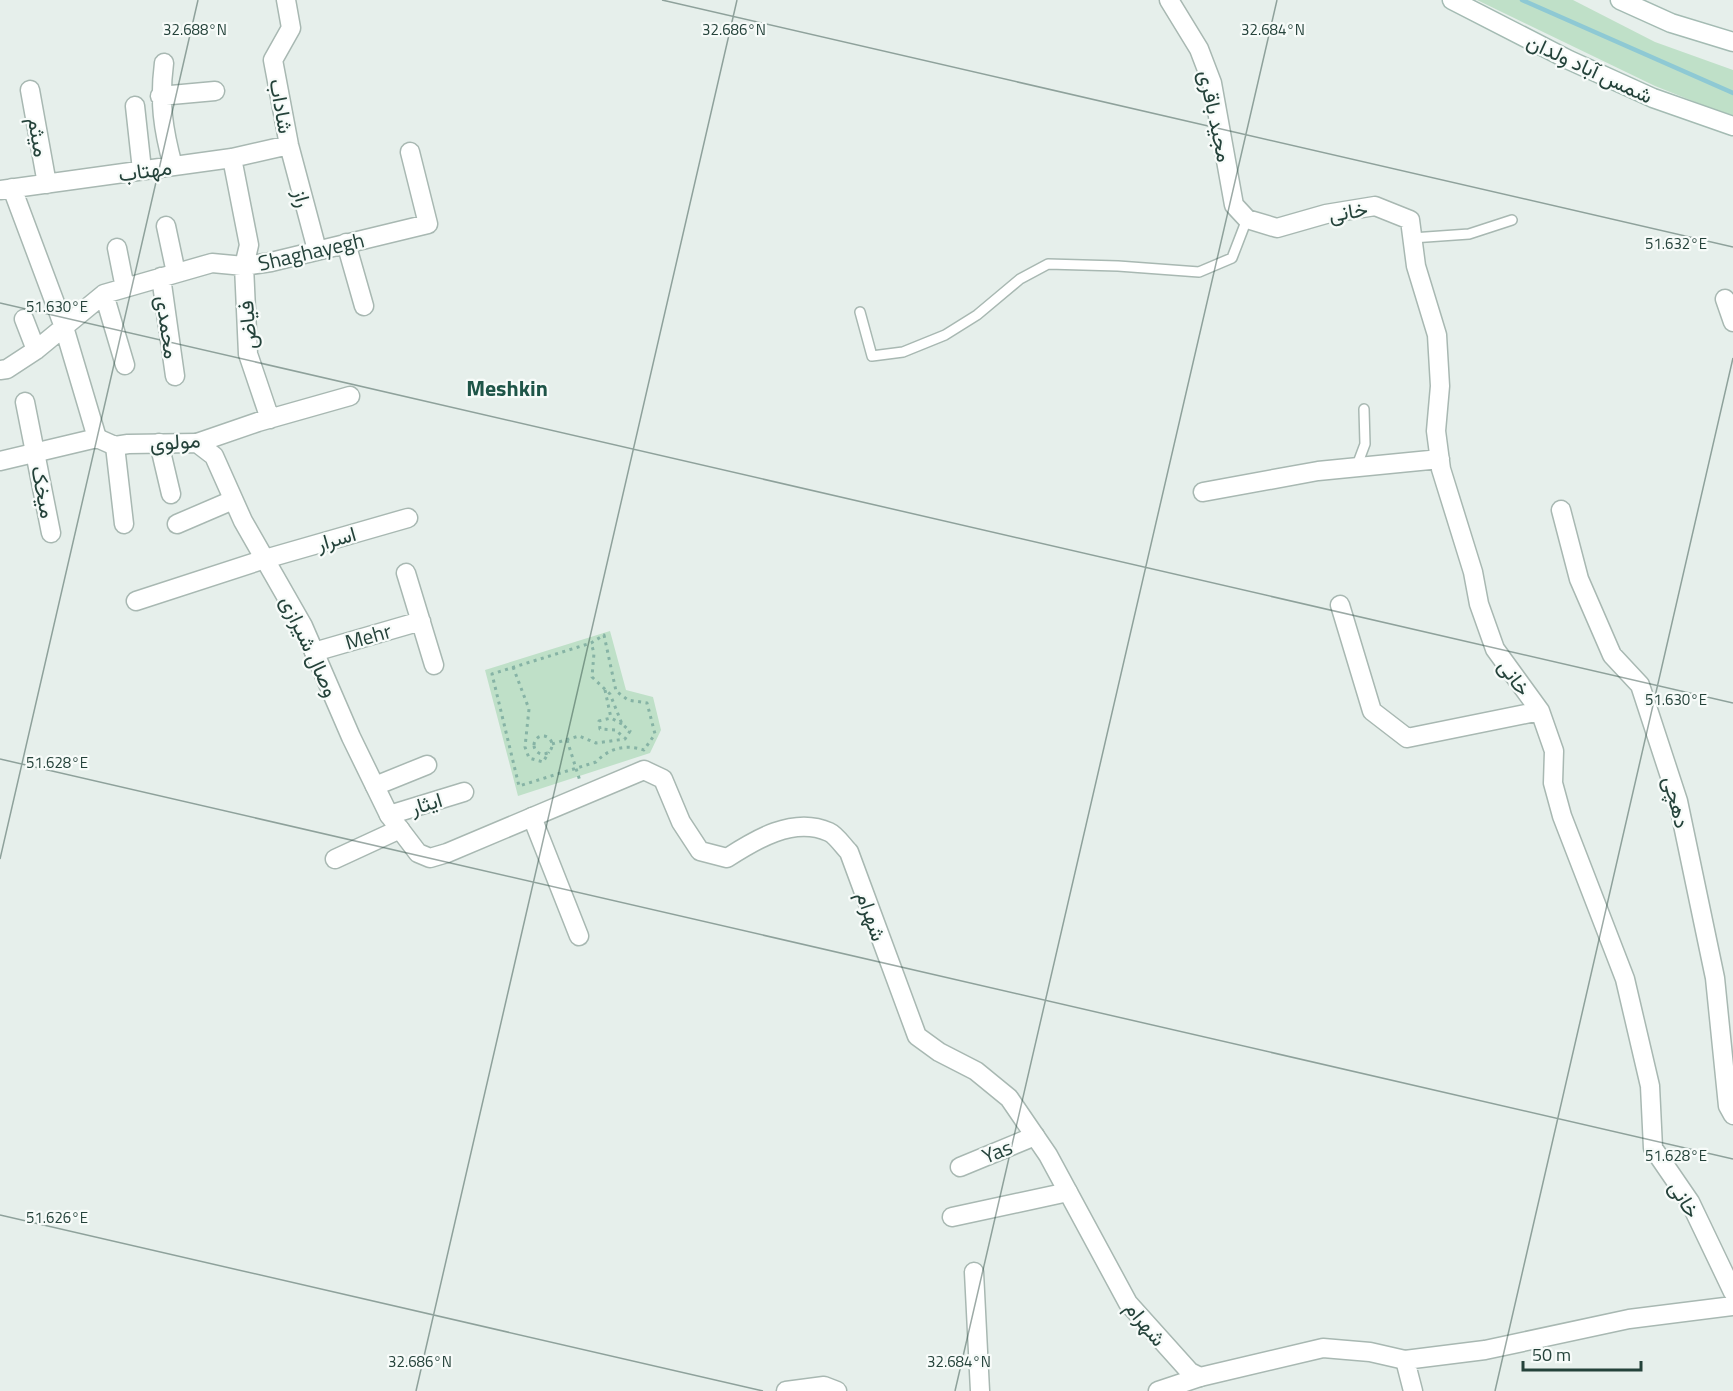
<svg xmlns="http://www.w3.org/2000/svg" width="1733" height="1391" viewBox="0 0 1733 1391" font-family="'Titillium Web',Vazirmatn,sans-serif">
<style>
.green{fill:#bfe0c8}
.lines{fill:none;stroke-linecap:round;stroke-linejoin:round}
.stream{stroke:#8ec9d4;stroke-width:4.5}
.service-casing{stroke:#a8b8b2;stroke-width:12}
.minor-casing{stroke:#a8b8b2;stroke-width:21}
.tertiary-casing{stroke:#a8b8b2;stroke-width:21}
.secondary-casing{stroke:#a4bbb3;stroke-width:21}
.path{stroke:#86b3a5;stroke-width:3;stroke-dasharray:3 4.5;stroke-linecap:butt}
.service{stroke:#fff;stroke-width:9}
.minor{stroke:#fff;stroke-width:18}
.tertiary{stroke:#fff;stroke-width:18}
.secondary{stroke:#fff;stroke-width:18}
.ticks{fill:none;stroke:#24423a;stroke-width:1.5;stroke-opacity:0.45}
.labels{text-anchor:middle;dominant-baseline:central;stroke-width:4.5;stroke-linejoin:round;paint-order:stroke}
.street-label{font-size:21px;fill:#24423a;stroke:#f7fbf9}
.neighbourhood-label{font-size:22px;font-weight:bold;fill:#1f5548;stroke:#f7fbf9}
.ticks-label{font-size:15px;text-anchor:middle;fill:#24423a;stroke:#f7fbf9;stroke-width:4.5;stroke-linejoin:round;paint-order:stroke}
</style>
<rect width="100%" height="100%" fill="#e6efeb"/>
<path class="green" d="M1477,0H1573L1655,42L1733,70V117L1655,86Z
M610,631L626,690L653,697L661,730L650,753L518,796L485,670Z"/>
<g class="lines">
<path class="stream" d="M1522,0L1733,93"/>
<g class="service-casing">
<path id="service" d="M1412,238L1469,234L1512,220
M860,312L872,356L903,352L945,335L977,315L1020,279L1048,264L1118,266L1199,272L1232,258L1247,219
M1356,468L1365,444L1364,409"/>
</g>
<g class="minor-casing">
<path id="minor" d="M286,0L291,28L273,60L289,145L317,250
M1169,0L1199,49L1212,83L1234,205L1247,219L1277,228L1326,214L1375,206L1410,220L1416,266L1437,335L1440,386L1436,431L1441,469L1473,572L1479,604L1495,649L1540,711L1554,751L1553,783L1562,816L1625,979L1650,1086L1653,1148L1690,1202L1733,1292
M164,63C159,102 163,129 173,166
M30,90L47,184
M160,96L215,91
M135,106L142,170
M232,158L249,245L244,266L248,354L270,419
M12,188L64,327L97,438
M0,190L232,158L289,145
M166,226L176,273
M346,243L364,306
M117,248L125,288
M161,277L175,376
M104,294L125,365
M1725,299L1733,322
M24,319L36,350
M0,370L7,369L36,350L104,294L212,263L244,266L271,262L428,224L410,152
M25,402L51,533
M159,443L171,494
M197,443L258,422L350,396
M115,446L124,524
M1203,492L1318,471L1440,459
M1561,510L1579,579L1612,655L1640,685L1678,801L1715,978L1728,1106L1733,1115
M177,524L233,500
M406,573L434,665
M136,601L265,559L408,518
M1340,605L1372,711L1407,738L1540,711
M314,652L421,621
M375,786L427,765
M389,815L464,792
M532,817L579,936
M335,859L400,829
M960,1167L1035,1136
M952,1217L1068,1192
M974,1272L980,1391
M786,1391L824,1386L837,1391
M1158,1391L1200,1377
M1413,1391L1405,1360L1485,1350L1629,1319L1733,1306"/>
</g>
<g class="tertiary-casing">
<path id="tertiary" d="M0,461L97,438L115,446L128,444L197,443L214,456L243,521L303,626L351,737L389,815L418,853L430,858L447,853L644,770L663,779L681,822L700,851L727,858C755,840 793,816 829,832C836,835 843,846 849,852L917,1036L939,1052L976,1071L1009,1098L1048,1155L1128,1303L1190,1372L1200,1377L1323,1348L1370,1352L1405,1360"/>
</g>
<g class="secondary-casing">
<path id="secondary" d="M1452,0L1569,60L1653,98L1733,126
M1620,0L1671,23L1733,42"/>
</g>
<path class="path" d="M604,635L616,691L628,700L647,703L655,734L644,750C626,744 609,748 596,762L519,786L492,674L591,643Z
M513,667L529,709L525,747L529,758L543,762L549,752
M605,690L611,718
M622,724L611,718L599,721L600,729L616,730L624,738
M534 745a9 9 0 1 1 18 0a9 9 0 1 1-18 0Z
M567,740L580,781
M552,744L579,736L596,743L625,739L630,731L622,724L610,694L592,677L594,653L591,643"/>
<use href="#service" class="service"/>
<use href="#minor" class="minor"/>
<use href="#tertiary" class="tertiary"/>
<use href="#secondary" class="secondary"/>
</g>
<path class="ticks" d="M662,0L1733,247M0,303L1733,703M0,759L1733,1159M0,859L198,0M0,1215L763,1391M416,1391L737,0M955,1391L1277,0M1495,1391L1733,358"/>
<g class="labels">
<g class="street-label">
<text transform="translate(1590 68) rotate(25)">شمس آباد ولدان</text>
<text transform="translate(282 106) rotate(80)">شاداب</text>
<text transform="translate(1216 116) rotate(78)">مجید باقری</text>
<text transform="translate(39 137) rotate(80)">میثم</text>
<text transform="translate(145 170) rotate(-8)">مهتاب</text>
<text transform="translate(303 198) rotate(75)">راز</text>
<text transform="translate(1348 211) rotate(-9)">خانی</text>
<text transform="translate(311 251) rotate(-13)">Shaghayegh</text>
<text transform="translate(247 325) rotate(-95)">فیاض</text>
<text transform="translate(168 327) rotate(82)">محمدی</text>
<text transform="translate(175 441) rotate(-4)">مولوی</text>
<text transform="translate(44 492) rotate(79)">میخک</text>
<text transform="translate(336 538) rotate(-16)">اسرار</text>
<text transform="translate(368 636) rotate(-16)">Mehr</text>
<text transform="translate(310 646) rotate(65)">وصال شیرازی</text>
<text transform="translate(1515 677) rotate(54)">خانی</text>
<text transform="translate(1677 802) rotate(76)">دهچی</text>
<text transform="translate(426 803) rotate(-17)">ایثار</text>
<text transform="translate(872 916) rotate(71)">شهرام</text>
<text transform="translate(997 1151) rotate(-22)">Yas</text>
<text transform="translate(1685 1199) rotate(59)">خانی</text>
<text transform="translate(1146 1323) rotate(51)">شهرام</text>
</g>
<g class="neighbourhood-label">
<text x="507" y="388">Meshkin</text>
</g>
</g>
<g class="ticks-label">
<text x="195" y="35">32.688°N</text>
<text x="734" y="35">32.686°N</text>
<text x="1273" y="35">32.684°N</text>
<text x="1676" y="249">51.632°E</text>
<text x="57" y="312">51.630°E</text>
<text x="1676" y="705">51.630°E</text>
<text x="57" y="768">51.628°E</text>
<text x="1676" y="1161">51.628°E</text>
<text x="57" y="1223">51.626°E</text>
<text x="420" y="1367">32.686°N</text>
<text x="959" y="1367">32.684°N</text>
</g>
<path d="M1523 1361v9h118v-9" fill="none" stroke="#24423a" stroke-width="3"/>
<text x="1532" y="1361" font-size="18" fill="#24423a" stroke="#f7fbf9" stroke-width="4.5" paint-order="stroke">50 m</text>
</svg>
